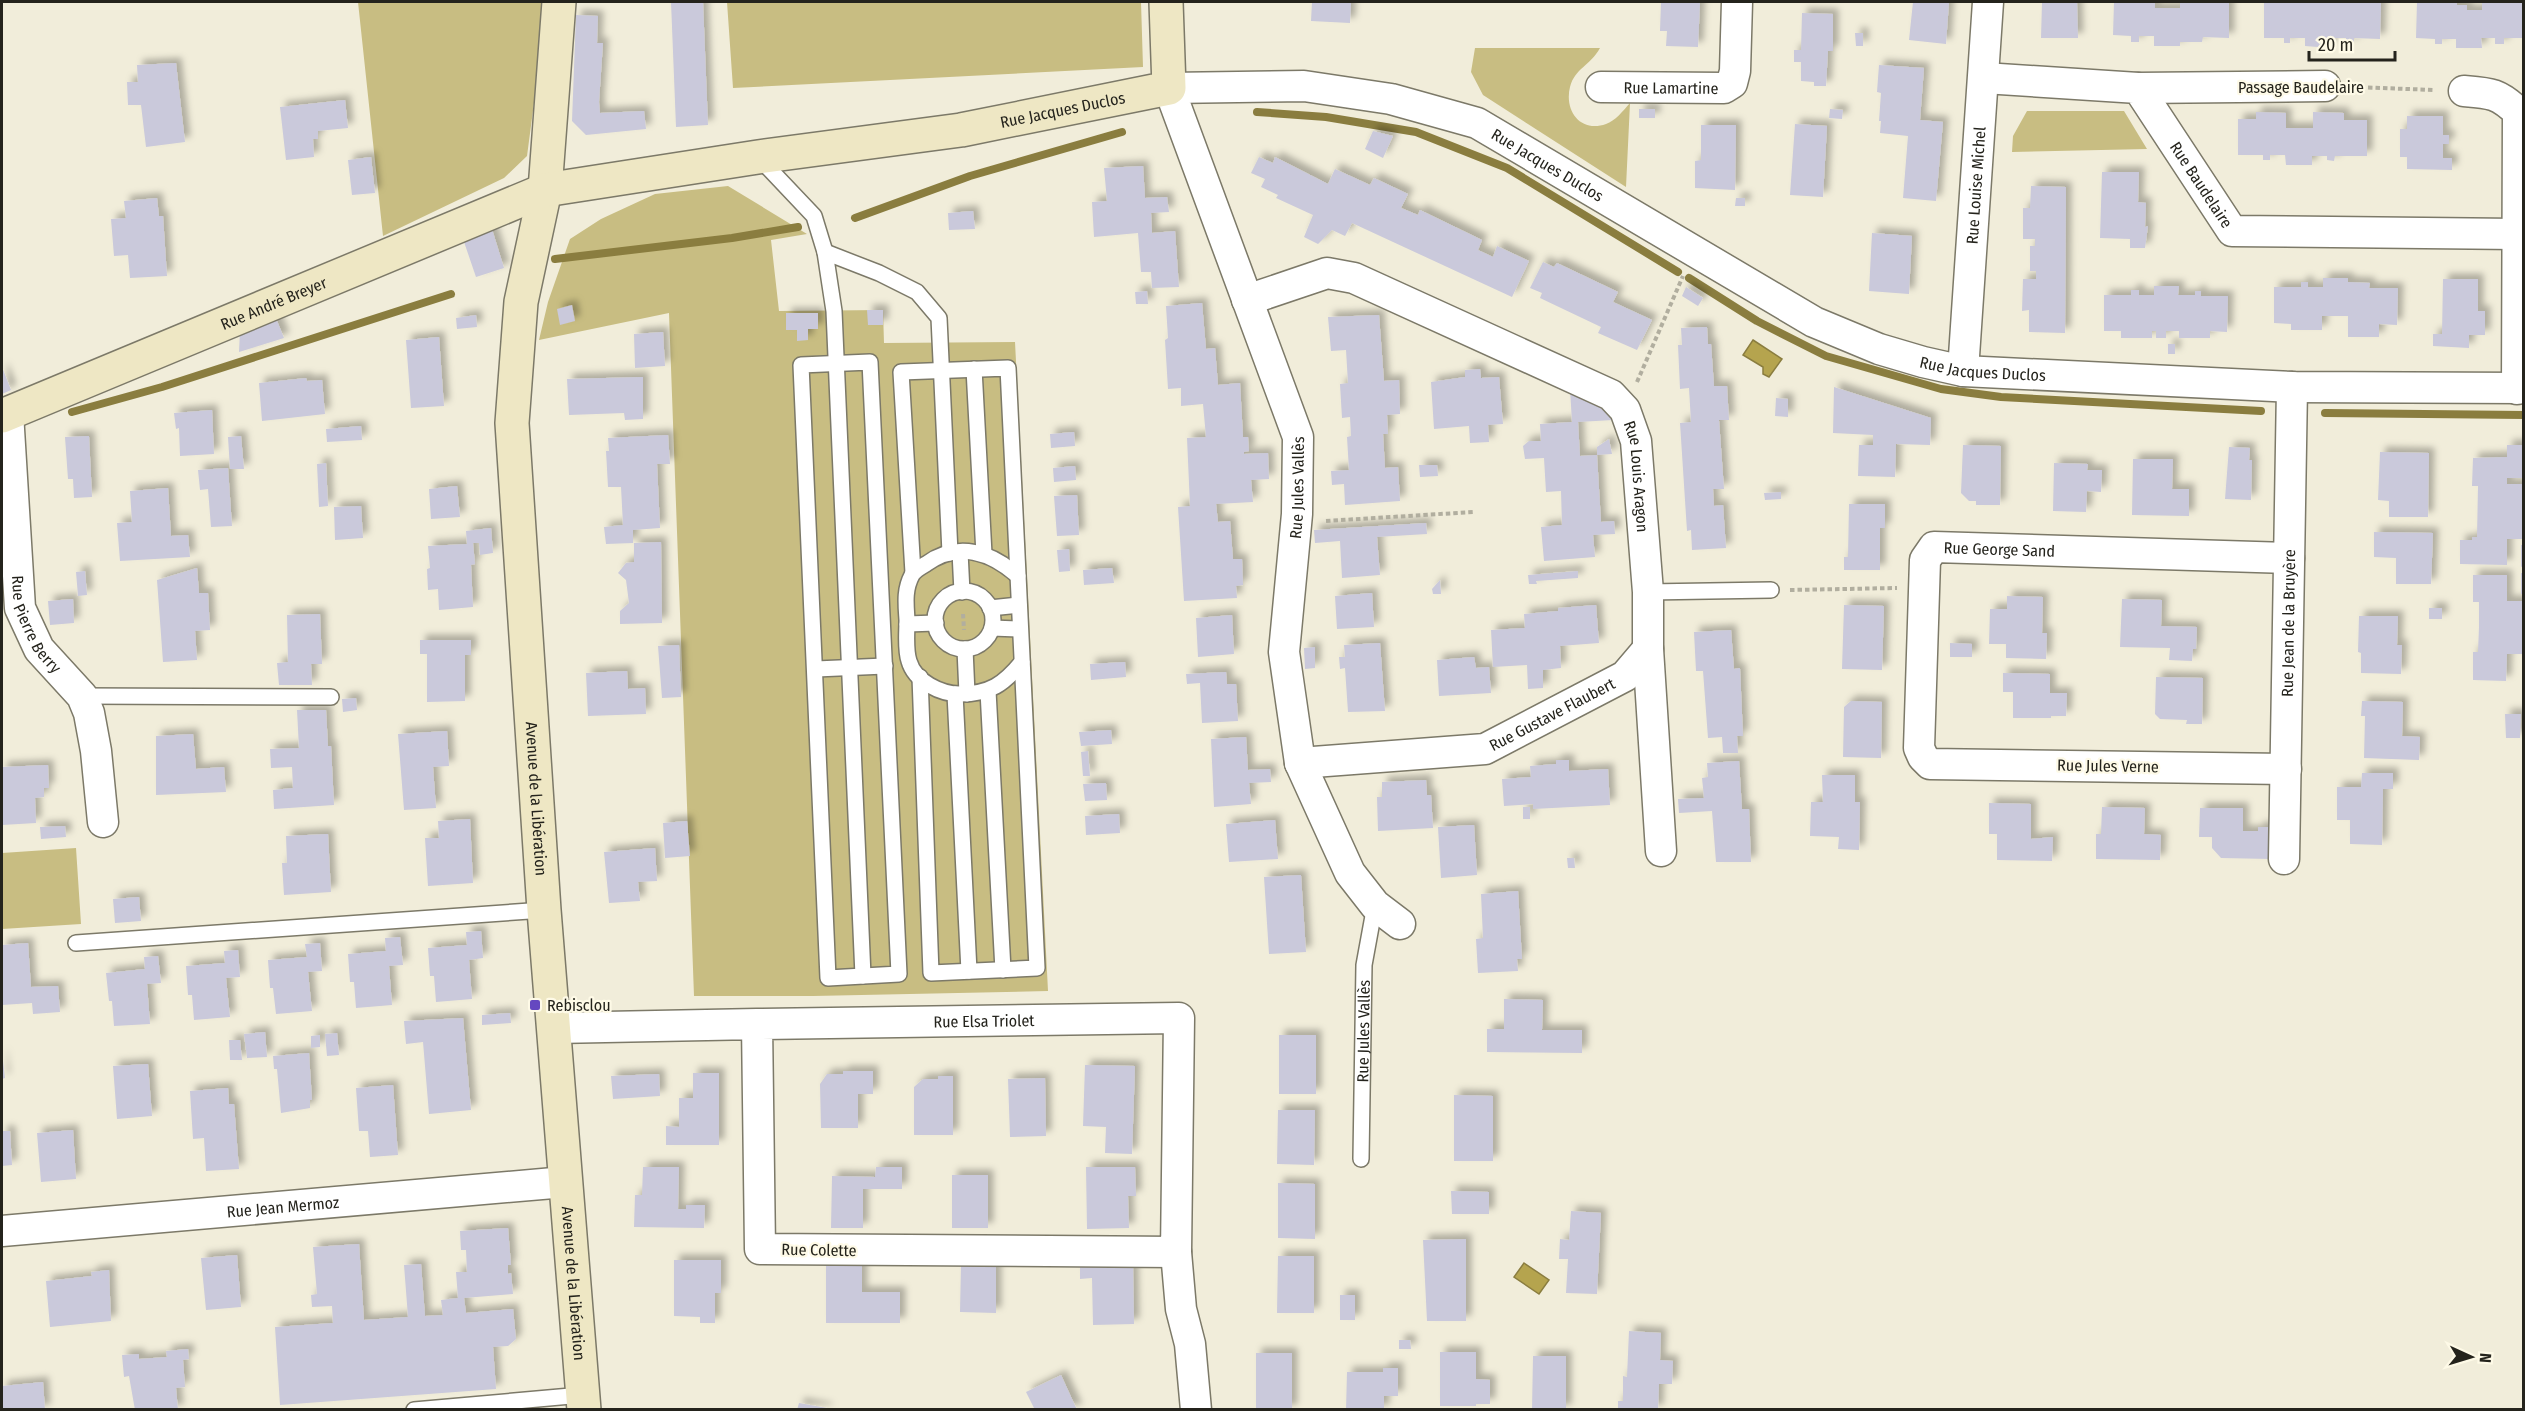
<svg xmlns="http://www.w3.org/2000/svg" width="2525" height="1411" viewBox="0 0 2525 1411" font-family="'Fira Sans Condensed',sans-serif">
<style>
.green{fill:#c8bd82}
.water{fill:#b5a44e;stroke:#8a7d3f;stroke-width:1.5}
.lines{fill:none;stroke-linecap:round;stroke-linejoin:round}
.stream{stroke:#8a7d3f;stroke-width:8}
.building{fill:#cac9db;filter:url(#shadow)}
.lane-casing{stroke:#7c7968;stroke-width:18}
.street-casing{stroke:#7c7968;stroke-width:33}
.secondary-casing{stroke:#7c7968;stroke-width:36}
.path{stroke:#b1ae9f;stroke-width:4;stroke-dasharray:4.5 3;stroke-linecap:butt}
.lane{stroke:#fff;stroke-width:15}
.street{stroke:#fff;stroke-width:30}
.secondary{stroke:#eee7c4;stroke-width:33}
.poi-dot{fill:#6548c0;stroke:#fefae7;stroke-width:2}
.labels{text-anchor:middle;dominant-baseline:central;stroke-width:4.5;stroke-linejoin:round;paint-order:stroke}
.street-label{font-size:16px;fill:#24231c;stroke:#fefae7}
.poi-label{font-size:16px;fill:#24231c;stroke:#fefae7;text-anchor:start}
</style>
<defs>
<filter id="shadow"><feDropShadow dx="5.5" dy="-5.5" stdDeviation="3" flood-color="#0004"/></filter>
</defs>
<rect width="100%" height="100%" fill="#f1edda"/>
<path class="green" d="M358,2H545L544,27L527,156L504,178L383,236Z
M727,2H1141L1143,67L733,88Z
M1475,48H1600C1590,66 1575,68 1570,87C1564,111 1581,133 1606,124C1615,121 1623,111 1630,103L1626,187L1483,95L1471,72Z
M2027,111H2124L2147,149L2012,152L2013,136Z
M728,186L807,234L771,240L779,311L883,310L884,343L1015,342L1048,991L813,996H694L669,313L539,340L548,302L570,239L601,219L655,194Z
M76,848L81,924L2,929V853Z"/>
<path class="water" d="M1753,340L1782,359L1769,377L1763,374V367L1743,355Z
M1524,1263L1549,1280L1539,1294L1514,1277Z"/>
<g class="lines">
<path class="stream" d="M1257,112L1326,117L1416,132L1507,168L1678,272
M855,218L970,176L1122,132
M555,259L732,238L798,227
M1689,278L1757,321L1826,356L1941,389L2001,397L2261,411
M72,412L162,387L451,294
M2325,413L2524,415"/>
</g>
<path class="building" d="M671,2H703L708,125L676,127Z
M1312,2H1351L1350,23L1311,21Z
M1661,2H1700L1698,47L1666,46L1667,31H1660Z
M1913,2H1949L1946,44L1909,40Z
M2042,2H2077L2078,38H2041Z
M2114,2H2155V8H2180V2H2229V38L2203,37L2202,42H2180V46H2154V36H2139V42H2131V36L2113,35Z
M2264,2H2381L2380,39L2354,38V43H2346V38H2331V46L2318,47L2305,46V38H2290V43H2284V38H2264Z
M2417,2H2457V5H2467V10H2482V2H2523V38H2504V44H2495V38H2481L2482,48H2456V39H2442V44H2435V39L2416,38Z
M1802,13L1833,14V51H1828L1826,86H1814V82L1801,81V62H1794V50H1801Z
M576,15L598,16L597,43H603L599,102L600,113L644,111L646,129L586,135L572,121Z
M1855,33H1863V46H1856Z
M176,63L185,142L146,147L141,105H128L127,82H138L137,65Z
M1879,65L1924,68L1920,120L1943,122L1936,201L1903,198L1908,136L1880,133L1881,121H1879L1881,93L1877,92Z
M345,100L348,128L318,131V139H313L314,157L286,160L280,107Z
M1639,109H1655V118H1639Z
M1830,109L1843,110L1842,119L1829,118Z
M2256,112L2286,113V128H2313V112L2344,113V120H2367V156H2335L2334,161L2327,160V156H2312V165H2286L2285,155H2270V160H2263V155H2238V119H2256Z
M2407,116H2443V135H2449V144H2443V158H2452V170L2407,169V157H2400V129H2407Z
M1795,124L1827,126L1823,197L1790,195Z
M1701,125H1736L1735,190L1695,188V161L1701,160Z
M1373,131L1393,136L1383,158L1365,149Z
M371,157L375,193L352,195L348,160Z
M1259,157L1273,163L1275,157L1328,184L1335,169L1370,185L1374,178L1408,194L1401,208L1418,215L1420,210L1482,240L1478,250L1493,257L1497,246L1529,261L1512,297L1352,223L1345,236L1332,230L1318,244L1304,237L1313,215L1276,198L1278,195L1261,187L1265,179L1251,173Z
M1143,166L1145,198L1167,197L1169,212L1151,213L1152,233L1175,231L1179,287L1152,288L1151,272H1141L1138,233L1094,237L1092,202L1107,201L1104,168Z
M2102,172H2139L2138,202L2146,203L2145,227L2148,226L2145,248H2130V239L2100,238Z
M2031,186L2066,187L2065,333L2029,332V310L2022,311L2023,279H2036V271H2030V246H2035V239H2023V208H2030Z
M157,198L159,216H163L167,276L130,278L128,255L114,256L111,219L126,218L124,201Z
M1736,198H1745V206H1735Z
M973,211L975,229L949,230L948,213Z
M491,226L504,268L476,277L462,236Z
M1872,233L1912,236L1909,294L1869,291Z
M1543,262L1554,267L1557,263L1618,292L1613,302L1652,320L1637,350L1598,333L1601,327L1540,298L1542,293L1530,288Z
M2323,278H2348V282L2370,283L2369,288H2398L2397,325L2379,324V337H2348V316H2322V330H2291V324L2274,323V287H2301V282H2308V287H2323Z
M2443,279H2478V311H2485V335H2469V348L2433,346V334H2442Z
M2154,286H2179L2178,295H2195V291H2201V296H2228L2227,332L2210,331V338H2179V331H2166V338H2156V331H2152V338H2121V331H2104V295H2131V290H2139V295H2154Z
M1686,287L1703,298L1698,306L1682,296Z
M1147,291L1148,304H1136L1135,292Z
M1202,303L1206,349L1215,348L1218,385L1240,383L1243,437H1248L1249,451L1244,452V454L1268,453L1269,479L1251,480L1253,502L1216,504L1218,522L1230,521L1233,559H1242L1243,585L1236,586L1237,598L1184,601L1178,507L1190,506L1187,438L1206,437L1203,404L1181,406V388L1168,389L1165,340L1168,338L1166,306Z
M572,305L575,321L560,325L557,309Z
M867,310H883V325H868Z
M786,313H818V329H808V340L797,341V330H786Z
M476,315L477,327L457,329L456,318Z
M1379,315L1384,381L1399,380L1400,414L1387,415L1388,434H1383L1385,468L1398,467L1400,501L1345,505L1344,484L1332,485L1331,471L1349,470L1347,437L1351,436L1350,417L1342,418L1340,384L1348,383L1346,350L1331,351L1328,317Z
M275,316L284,338L239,352L240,331Z
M1707,327L1708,344H1711L1714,386H1727L1729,420H1719L1724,489H1713L1714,506L1723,505L1726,548L1692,550L1691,530L1687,531L1680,423L1691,422L1689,388L1680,389L1678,345H1682L1681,328Z
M663,332L665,366L635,368L634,334Z
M439,337L444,406L411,408L406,340Z
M2168,344H2175V354H2168Z
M2,367L11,390L2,394Z
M1480,369L1481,378L1499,377L1503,424L1488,425L1489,442L1470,443L1469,426L1434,429L1431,382L1465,377V370Z
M643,377V419L625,420L624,413L569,415L567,379Z
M306,378L307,381L322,380L325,414L262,421L259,383Z
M1834,387L1931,418L1930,445L1896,444L1895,477L1858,476L1859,445H1873V435L1833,433Z
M1570,389L1597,404L1613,420L1578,422L1580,456L1597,455L1601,522L1614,521L1615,534L1593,535L1595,557L1544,561L1541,527L1562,525L1561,491L1546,492L1544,458L1525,459L1523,446L1529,441H1541L1540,424L1572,422Z
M1776,398L1788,399V417L1775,416Z
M212,410L214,454L180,456L179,428L176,429L174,413Z
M361,426L362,440L327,442L326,429Z
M1074,432L1075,446L1051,448L1050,434Z
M668,435L670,464H657L660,528L633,530V543L606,544L604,527L623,525L621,487H608L606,451H609L608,438Z
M89,436L92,497L74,498L73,479H68L65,437Z
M241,436L244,469H230L228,437Z
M1609,439L1612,454L1597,455V447Z
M1963,445L2001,446L2000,505H1976V501H1969L1961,493Z
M2507,445H2523V478H2507V484H2523V539H2507V565L2460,564V540H2472V537H2477L2478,486H2472L2473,458L2507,457Z
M2229,447L2250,448L2249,460H2252L2251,500L2225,499Z
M2380,452L2429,453L2428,517H2389V501L2378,500Z
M2133,459H2173L2172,489H2189V516L2132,515Z
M326,463L328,506L319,507L317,464Z
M2054,463L2088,464L2087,470H2102L2101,492L2087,491L2086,512L2053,511Z
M1419,465H1437L1438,476L1420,477Z
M1075,466L1076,480L1054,482L1053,468Z
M228,468L232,526L211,527L208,489L200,490L198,470Z
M457,486L460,517L431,519L429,489Z
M168,488L171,536L188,535L190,557L120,561L117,523L132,522L130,491Z
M1781,492V499L1765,500L1764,493Z
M1077,495L1079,535L1057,536L1054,496Z
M1849,504H1885V528H1880V570H1844V557H1848Z
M361,506L363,538L335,540L334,507Z
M1426,523L1427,534L1377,537L1380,575L1342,578L1340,541L1315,543L1314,530Z
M491,528L493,553L480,555L479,543H473L475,564L471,565L473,607L439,610L438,589L428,590L427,569L430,568L428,546L467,544L466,531Z
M2374,532L2433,533L2431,584H2396V558L2374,557Z
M661,542L662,623L620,624V611L629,603L626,580L618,573L626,563L634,562V543Z
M2521,545H2523V566L2521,567Z
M1069,549L1070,571L1059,572L1057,550Z
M197,568L199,593H208L210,630L195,631L197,660L163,662L157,580Z
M1112,568L1114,583L1084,585L1083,570Z
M85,571L87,595L78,596L76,572Z
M1578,571V578L1536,581L1537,584H1529L1528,575Z
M2521,573H2523V594H2521Z
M2473,575H2507V601H2523V654H2507L2506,681L2473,680V652H2478L2479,627V602H2473Z
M1440,580L1441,594H1433L1432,589Z
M1372,593L1374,627L1337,629L1335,596Z
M2007,596L2043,597L2042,633H2047L2046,659L2006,658V644H1989L1990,609H2007Z
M73,599L74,623L50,625L48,601Z
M2122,599L2162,600L2161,626L2197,627L2196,649H2193L2192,661L2169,660L2170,648L2120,647Z
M1596,605L1599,643L1560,646L1561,668L1543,670V688L1528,689L1527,665L1493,667L1491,630L1525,628L1524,614L1558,611V608Z
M1844,605L1884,606L1882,670L1842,669Z
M2429,608H2442V619H2429Z
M320,614L322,664H311L312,685H279L277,663L288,662L287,615Z
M1232,615L1234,654L1198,657L1196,618Z
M2359,616H2398L2397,645H2402L2401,674L2361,673V653L2358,652Z
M1731,630L1734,669L1740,668L1743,736H1737L1738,753H1723L1722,737L1708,738L1703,671H1696L1694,632Z
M420,640H471V655H465V701L427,702V654H420Z
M1380,643L1385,711L1348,712L1345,668L1340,669L1339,657H1345L1344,645Z
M1950,643L1972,644V657H1950Z
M679,645L681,697L662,698L658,646Z
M1315,647V668L1305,669L1304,648Z
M1474,657L1476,668L1489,667L1491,693L1439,696L1437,660Z
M1125,662L1126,677L1091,680L1090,664Z
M627,671L628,689L645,688L646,714L588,716L586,673Z
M1226,672L1227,684H1236L1238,721L1202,723L1200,683L1187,684L1186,674Z
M2003,673L2050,674V693H2067L2066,716H2051V718H2013V692H2003Z
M2156,677L2203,678L2202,724H2186L2187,720L2160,719L2155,714Z
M356,698L357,710L343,712L342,699Z
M1851,701L1882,702L1881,758L1843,757L1844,707Z
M2362,701L2403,702L2402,736L2420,737L2419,760L2364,758L2365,716H2361Z
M297,710H326L328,746H331L334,805L274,809L273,790L293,788L292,767L271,768L270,749L299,748Z
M2505,714H2521L2520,738H2506Z
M1111,730L1112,744L1081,746L1079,732Z
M447,731L449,766L433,767L436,808L404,810L398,734Z
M193,734L196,769L224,767L226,792L156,795V736Z
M1246,737L1248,770L1270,769L1271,782L1249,783L1251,804L1214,807L1211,739Z
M1088,751L1090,776H1083L1081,752Z
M1556,760H1569V771L1608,769L1610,805L1533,809V804L1504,806L1502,779L1531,777L1530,766L1556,764Z
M1739,761L1742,809H1749L1751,862H1716L1712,811L1679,813L1678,799L1704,798L1702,778L1708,777L1707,763Z
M48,765L49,788H44V797L35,798L36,823L2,825V767Z
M2362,773H2393V789H2383L2382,845L2350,844V820H2337V787H2361Z
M1822,775H1855V802H1860L1859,850L1838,849L1839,837L1810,836L1811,802H1823Z
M1426,780L1427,795H1431L1433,828L1378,831L1377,797H1382V782Z
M1106,783L1107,800L1085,801L1083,784Z
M1989,803L2031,804V839L2053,837L2052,861L1997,860V834H1989Z
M1523,807H1530V819H1523Z
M2102,807L2145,808L2144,834L2161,835L2160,860L2096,859V834H2101Z
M2200,808H2243V831H2258V827H2271V859L2221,858L2212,848V837H2199Z
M1119,814L1120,833L1086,835L1085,816Z
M470,819L473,883L428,886L425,838H439L438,821Z
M1275,820L1278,859L1229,862L1226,824Z
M687,821L690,856L665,858L663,823Z
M1474,825L1477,875L1441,878L1438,827Z
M65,826L66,837L41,839L40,827Z
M328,834L331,892L284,895L282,863H287L286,836Z
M655,848L657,881L638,882L640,901L609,903L604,852Z
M1567,858H1574L1575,868H1568Z
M1301,875L1306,952L1269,954L1264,877Z
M1518,891L1522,959H1517L1518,971L1478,973L1476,939L1483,938L1481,894Z
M139,897L141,921L115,923L113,899Z
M481,931L483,958L469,960L472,999L436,1002L434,976H430L428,948L467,945L466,932Z
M400,937L403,965L389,966L392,1005L356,1008L354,982H350L348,954L386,951L385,938Z
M28,943L31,987L58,986L60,1012L33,1014L32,1003L2,1005V945Z
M320,943L322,971L308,972L312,1011L276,1014L273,988H270L268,960L307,957L305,944Z
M238,950L240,977L226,978L230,1017L194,1020L192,995H188L186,966L225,963L224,951Z
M158,956L161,983L147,984L150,1024L114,1026L112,1001H109L106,973L145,969L144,957Z
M1504,999L1543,1000L1542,1030H1582V1053L1487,1052V1029H1504Z
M510,1013L511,1023L482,1025V1015Z
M463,1018L471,1110L429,1114L423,1042L406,1044L404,1021Z
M265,1032L267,1057L247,1058L244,1034Z
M337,1033L339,1055L327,1056L325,1034Z
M320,1035V1047L311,1048V1036Z
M1279,1035H1316V1094H1279Z
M229,1040H240L242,1060H230Z
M2,1052L5,1078L2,1079Z
M309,1053L312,1100H310V1108L281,1113L277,1069H274L273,1056Z
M148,1064L152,1116L117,1119L113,1066Z
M1085,1065L1135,1066L1132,1154L1105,1153L1106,1127L1083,1126Z
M843,1071H873V1094H858V1128H821L820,1084L827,1074H843Z
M693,1073H719V1145H666V1126L679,1127V1098H693Z
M659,1074L660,1096L613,1099L611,1076Z
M938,1076H953V1135H914V1087L923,1079H938Z
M1045,1078L1046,1136L1010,1137L1008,1079Z
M393,1085L398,1155L370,1157L368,1131H359L356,1088Z
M228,1088L229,1104H234L239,1169L206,1171L204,1138L193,1139L190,1091Z
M1454,1095L1493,1096V1161H1454Z
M1278,1110H1315L1314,1165L1277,1164Z
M73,1130L76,1179L41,1182L37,1133Z
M2,1131H10L12,1165L2,1166Z
M643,1167H679L678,1209H686V1205H705L704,1228L634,1227L635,1195H642Z
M876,1167H902V1189H863V1228H831L832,1176L875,1177Z
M1086,1167H1135L1136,1196H1128L1129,1228L1087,1229Z
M952,1175H988V1228H952Z
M1278,1183L1315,1184V1239L1278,1238Z
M1451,1191L1489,1192V1214H1452Z
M1571,1211L1601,1213L1597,1294L1566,1293L1568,1259H1559L1560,1239L1569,1240Z
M508,1228L511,1265H508V1274L511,1273L513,1294L464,1298L466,1313L513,1309L516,1339L508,1346L493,1347L496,1389L280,1405L275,1327L333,1323L332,1306L312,1307L311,1295L317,1294L313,1247L359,1244L364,1320L408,1317L404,1265L421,1264L425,1316L443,1315L441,1300L458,1298L456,1272H467L466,1250H461L460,1231Z
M1466,1239V1321H1427L1423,1240Z
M237,1255L241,1307L206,1310L201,1258Z
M1278,1256H1314V1313H1277Z
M674,1260H721V1293H715V1323H700V1317L674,1316Z
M826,1263H862V1292H900V1323H826Z
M1133,1263L1134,1324L1093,1325L1092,1278L1080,1279V1264Z
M961,1265L996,1266V1313L960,1312Z
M109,1270L111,1321L50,1327L46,1281L92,1276L91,1272Z
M1340,1295H1355V1320H1340Z
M1629,1331L1661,1333L1660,1360L1673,1361L1672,1384H1659L1658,1410H1618V1401H1623V1376L1627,1377Z
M1399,1340H1410L1411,1349H1399Z
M188,1349L189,1359L183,1360L185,1387L176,1388L178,1410H135L129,1376L124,1377L122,1355L139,1354V1359L167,1357L166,1351Z
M1440,1352H1476V1379L1490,1380V1404H1476V1406H1440Z
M1256,1353H1292V1410H1256Z
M1533,1356H1566V1410H1532Z
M1383,1368H1398V1396H1384V1410H1346L1347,1372H1383Z
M1061,1375L1077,1410H1035L1026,1392Z
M43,1382L45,1410H2V1386Z
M799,1403L827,1408V1410H797Z"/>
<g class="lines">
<g class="lane-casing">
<g id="lane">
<path d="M758,157L814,216L825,252"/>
<path d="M870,362L899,974L828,978L801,365Z"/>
<path d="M974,369L984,554"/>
<path d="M960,552L962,592"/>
<path d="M913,573L901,372L1008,368L1037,968L931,973L920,677"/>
<path d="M1018,576C991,552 958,541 926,564C921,567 915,570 912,575C904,590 906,604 907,620C907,633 905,649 909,661C915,682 941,694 960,694C990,694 1004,684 1022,662"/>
<circle cx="964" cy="620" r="29"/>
<path d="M1648,592L1771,590"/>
<path d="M990,608L1019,605"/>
<path d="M907,624L936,623"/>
<path d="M992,628L1020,629"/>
<path d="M965,649L967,694"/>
<path d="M816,669L885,666"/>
<path d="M988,691L1003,970"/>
<path d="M955,694L969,971"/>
<path d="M82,696L331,697"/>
<path d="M76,943L544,910"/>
<path d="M863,976L834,311L825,252L879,273L917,292L939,318L950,553"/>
<path id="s1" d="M1361,1159L1364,965L1375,905"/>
<path d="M414,1410L582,1395"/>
</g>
</g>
<g class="street-casing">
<g id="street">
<path id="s2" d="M1984,78L2138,88L2232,231L2517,234"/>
<path id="s3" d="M1601,87L1724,88L1732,83L1735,71L1737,2"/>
<path d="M2138,88L2325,86"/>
<path d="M2464,91C2490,93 2498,93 2518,112L2517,389"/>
<path id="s4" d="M1247,300L1327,273L1354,278L1611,395L1625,410L1636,441L1648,592V649L1661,851"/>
<path id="s5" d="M1963,371L1988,2"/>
<path id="s6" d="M8,413L20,608L39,649L82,696L89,713L96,751L103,822"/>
<path id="s7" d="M1300,763L1485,749L1625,676L1648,649"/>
<path id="s8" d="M2286,769L1930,764L1923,757L1919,748L1925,560L1934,547L2289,558"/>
<path id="s9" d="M2284,859L2292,387"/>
<path id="s10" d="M1400,924L1375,905L1350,873L1300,763L1284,652L1297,514L1298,437L1169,88L1304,86L1391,99L1477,123L1814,322L1879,349L1923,362L1963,371L2292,387L2524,388"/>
<path id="s11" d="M555,1028L757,1024L1179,1018L1176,1252L760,1249L757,1024"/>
<path id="s12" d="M2,1231L565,1182"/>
<path d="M1176,1252L1181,1309L1190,1344L1196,1410"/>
</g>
</g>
<g class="secondary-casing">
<g id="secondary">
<path id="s13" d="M559,2L545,190L521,302L512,423L544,910L584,1410"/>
<path id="s14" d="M2,416L545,190L758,157L961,130L1169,88L1166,2"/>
</g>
</g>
<path class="path" d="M2353,87L2435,90
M1637,382L1683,276
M1326,521L1473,512
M1790,590L1897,588
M963,614L964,630"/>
<use href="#lane" class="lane"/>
<use href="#street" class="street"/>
<use href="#secondary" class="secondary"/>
</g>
<rect class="poi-dot" x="529" y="999" width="12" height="12" rx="3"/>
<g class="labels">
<g class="street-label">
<text stroke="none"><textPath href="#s3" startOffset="70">Rue Lamartine</textPath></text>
<text x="2301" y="87">Passage Baudelaire</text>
<text stroke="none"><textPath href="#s14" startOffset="1112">Rue Jacques Duclos</textPath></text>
<text stroke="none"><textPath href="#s10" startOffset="1287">Rue Jacques Duclos</textPath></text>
<text stroke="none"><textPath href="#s2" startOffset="270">Rue Baudelaire</textPath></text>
<text stroke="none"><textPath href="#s5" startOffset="186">Rue Louise Michel</textPath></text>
<text stroke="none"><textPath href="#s14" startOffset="294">Rue André Breyer</textPath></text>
<text stroke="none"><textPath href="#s10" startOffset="1773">Rue Jacques Duclos</textPath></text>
<text stroke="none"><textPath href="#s4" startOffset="483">Rue Louis Aragon</textPath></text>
<text stroke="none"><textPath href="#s10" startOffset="470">Rue Jules Vallès</textPath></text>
<text stroke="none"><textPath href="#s8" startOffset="645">Rue George Sand</textPath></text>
<text stroke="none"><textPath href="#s6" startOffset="216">Rue Pierre Berry</textPath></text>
<text stroke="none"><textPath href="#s9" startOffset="236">Rue Jean de la Bruyère</textPath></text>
<text stroke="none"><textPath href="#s7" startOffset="261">Rue Gustave Flaubert</textPath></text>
<text transform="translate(2108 766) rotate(1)">Rue Jules Verne</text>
<text stroke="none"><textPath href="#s13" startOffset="801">Avenue de la Libération</textPath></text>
<text stroke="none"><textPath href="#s11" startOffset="429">Rue Elsa Triolet</textPath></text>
<text stroke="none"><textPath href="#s1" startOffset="128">Rue Jules Vallès</textPath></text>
<text stroke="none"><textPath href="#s12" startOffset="282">Rue Jean Mermoz</textPath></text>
<text transform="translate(819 1250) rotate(1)">Rue Colette</text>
<text stroke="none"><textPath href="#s13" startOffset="1287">Avenue de la Libération</textPath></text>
</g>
<g class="poi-label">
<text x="547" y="1005">Rebisclou</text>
</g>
</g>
<rect width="2525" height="1411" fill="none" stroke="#24231c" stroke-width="6"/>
<g transform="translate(2471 1357) rotate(94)" stroke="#fefae7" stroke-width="4.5" paint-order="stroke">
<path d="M0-4.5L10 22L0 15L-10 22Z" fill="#24231c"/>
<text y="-9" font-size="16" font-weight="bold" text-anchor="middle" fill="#24231c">N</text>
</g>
<path d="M2309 51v9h86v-9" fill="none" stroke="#24231c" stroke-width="3"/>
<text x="2318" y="51" font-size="18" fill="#24231c" stroke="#fefae7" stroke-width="4.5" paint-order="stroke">20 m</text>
</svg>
